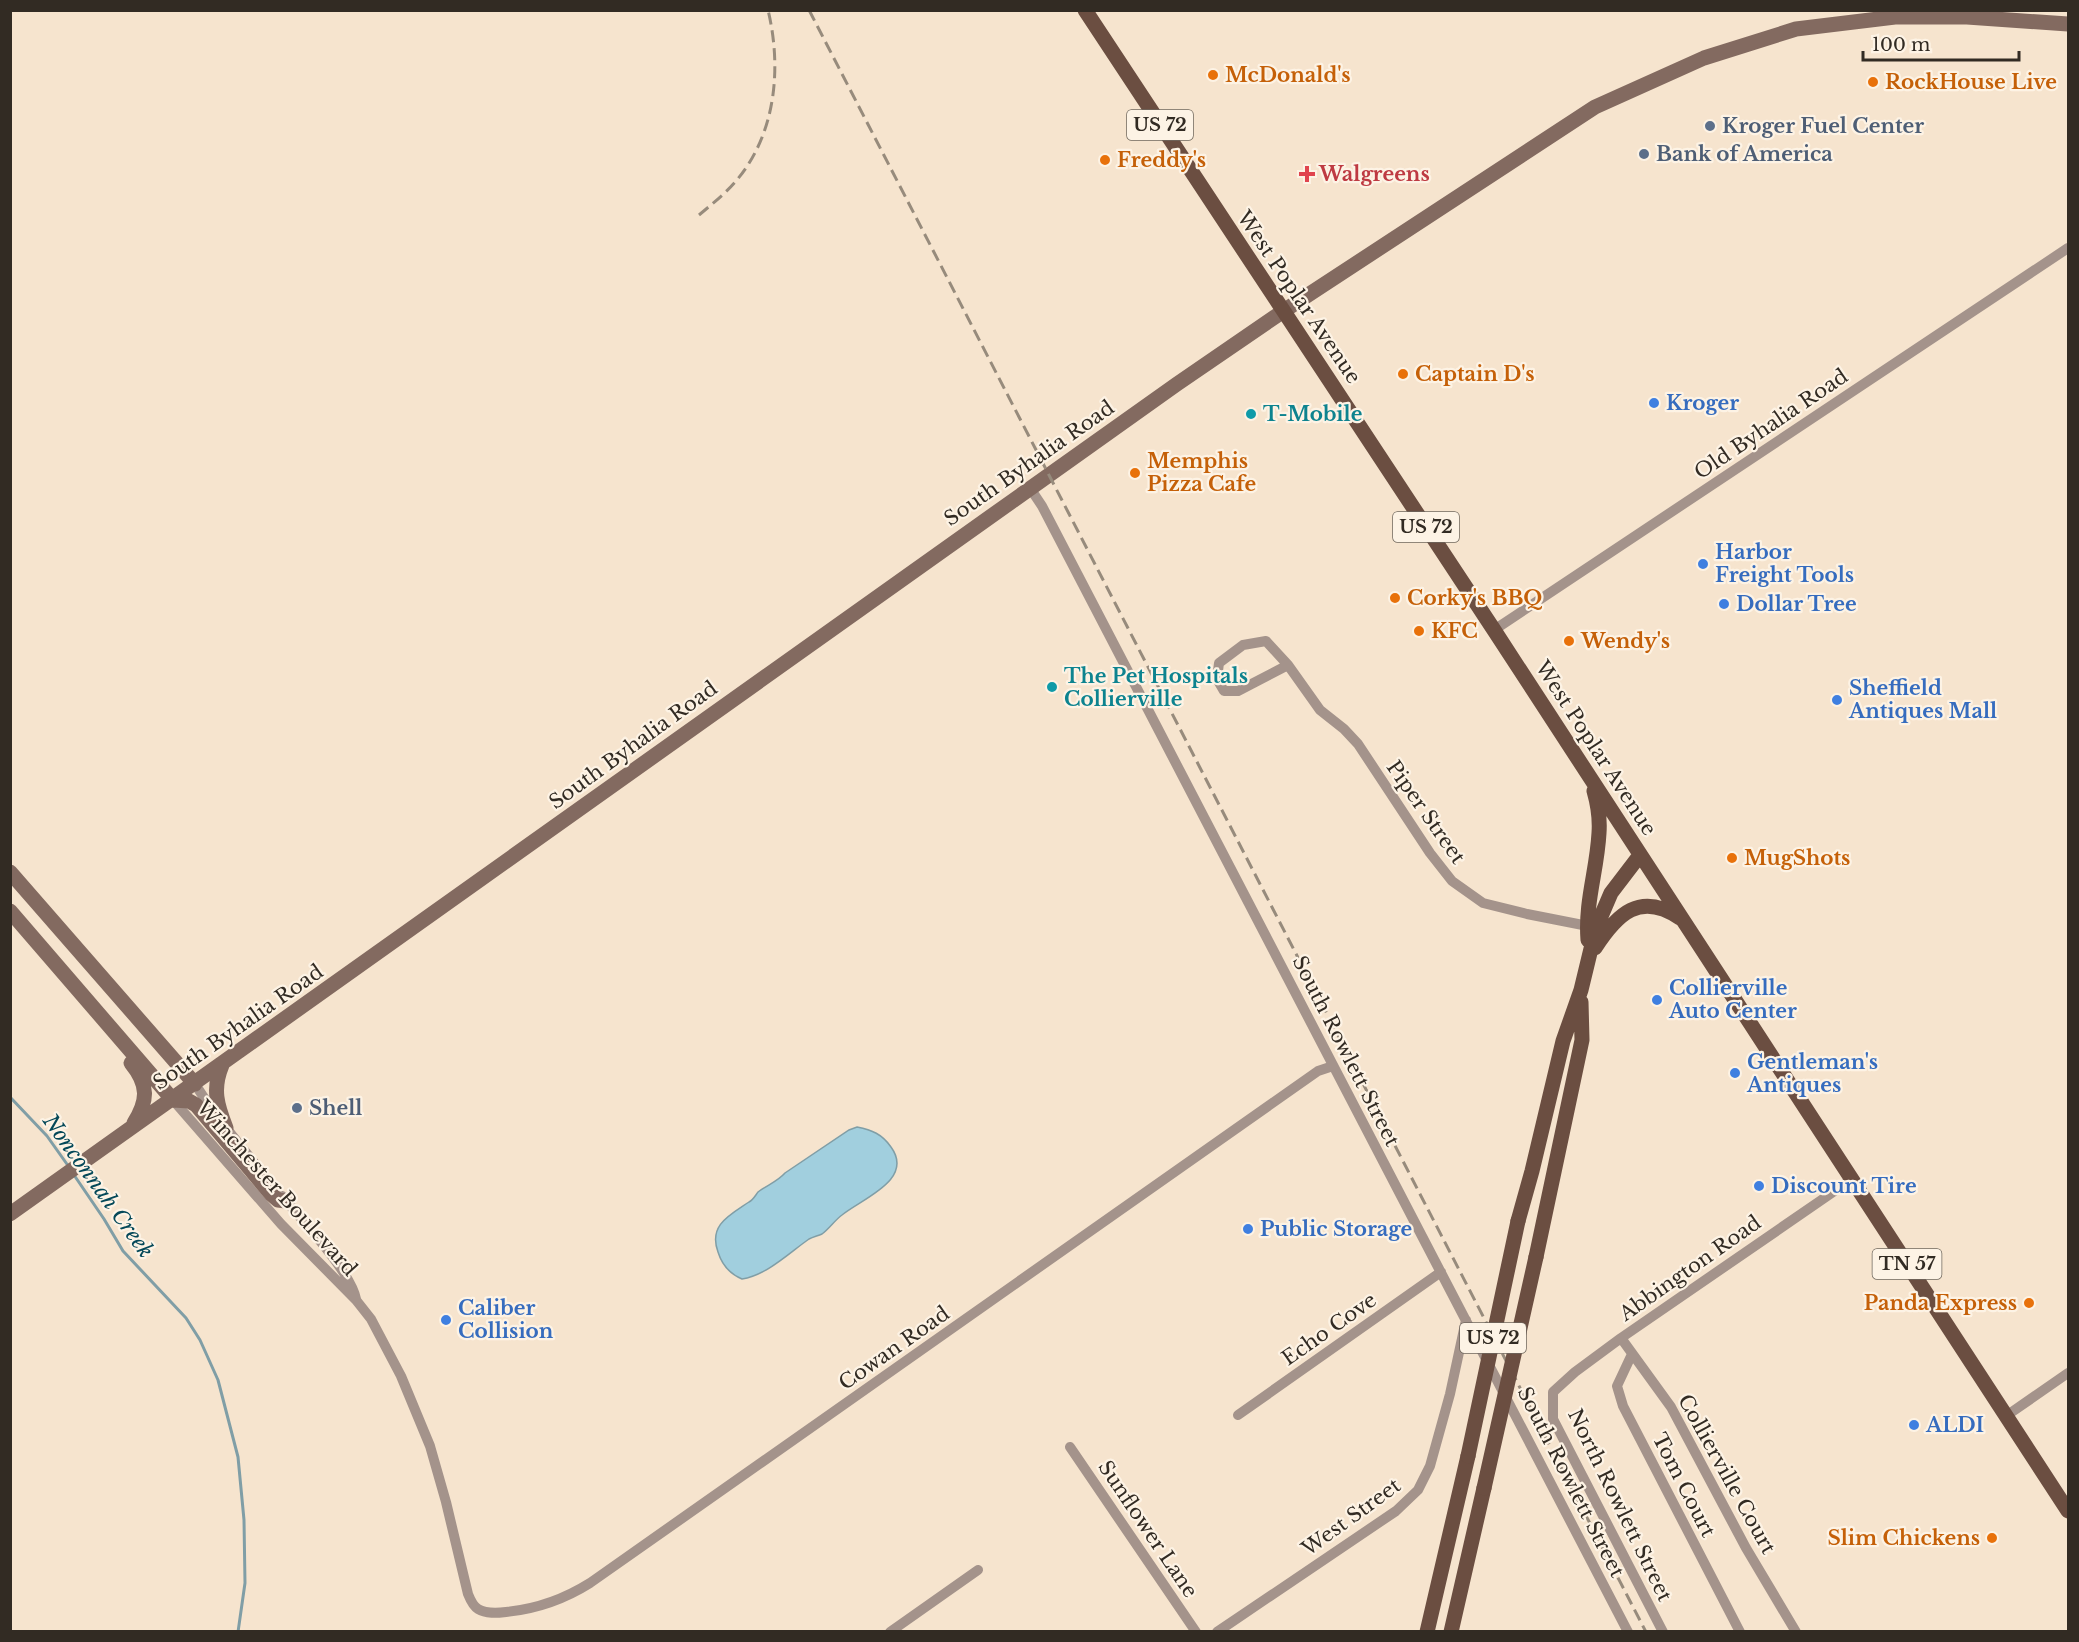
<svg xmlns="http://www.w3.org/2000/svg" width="2079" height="1642" viewBox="0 0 2079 1642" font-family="'Libre Baskerville',serif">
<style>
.water{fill:#a1cfde;stroke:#809ea6;stroke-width:1.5}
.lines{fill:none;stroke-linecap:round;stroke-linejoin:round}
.stream{stroke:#809ea6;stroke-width:3}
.minor{stroke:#a4938b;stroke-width:10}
.secondary{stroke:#836a60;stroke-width:15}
.primary{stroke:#6b4e41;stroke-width:15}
.rail{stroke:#978b7c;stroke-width:3;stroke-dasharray:12 6;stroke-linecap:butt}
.primary-bridge{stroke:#6b4e41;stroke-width:15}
.food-dot{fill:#e8710a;stroke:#fdf3e5;stroke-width:2}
.service-dot{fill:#5c6f8a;stroke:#fdf3e5;stroke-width:2}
.health-dot{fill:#e0444e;stroke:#fdf3e5;stroke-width:2}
.shop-dot{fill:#3f7fe0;stroke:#fdf3e5;stroke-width:2}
.culture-dot{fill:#0f9aa8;stroke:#fdf3e5;stroke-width:2}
.labels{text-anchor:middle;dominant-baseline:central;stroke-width:4.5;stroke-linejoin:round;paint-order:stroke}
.shield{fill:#fdf3e5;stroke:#6f675d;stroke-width:1.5}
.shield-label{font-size:18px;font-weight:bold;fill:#322b23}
.food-label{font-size:20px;font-weight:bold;fill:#c56008;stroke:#fdf3e5;text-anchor:start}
.service-label{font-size:20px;font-weight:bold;fill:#4e5e75;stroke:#fdf3e5;text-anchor:start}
.health-label{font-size:20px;font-weight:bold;fill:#be3a42;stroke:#fdf3e5;text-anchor:start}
.street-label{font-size:20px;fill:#322b23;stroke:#fdf3e5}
.shop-label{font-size:20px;font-weight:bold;fill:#366cbe;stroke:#fdf3e5;text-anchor:start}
.culture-label{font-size:20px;font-weight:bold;fill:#0d838f;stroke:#fdf3e5;text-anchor:start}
.water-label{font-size:21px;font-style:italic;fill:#044858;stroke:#fdf3e5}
</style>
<rect width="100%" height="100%" fill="#f6e4ce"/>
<path class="water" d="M857,1127C872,1130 882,1134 891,1147C915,1180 861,1199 842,1215C835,1220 829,1229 822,1234C817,1236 813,1237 809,1239C789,1253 767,1275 742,1279C730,1274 722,1265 718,1252C708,1225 730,1215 749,1202C753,1200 755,1196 758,1192C767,1185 777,1182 785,1173L849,1130Z"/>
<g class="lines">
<path class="stream" d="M10,1097L47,1136L69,1167
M74,1175L104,1219L123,1251L186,1318L200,1340L218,1380L238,1457L244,1520L245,1583L238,1632"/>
<path class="minor" d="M1030,488L1042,506L1628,1632
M1494,630L2068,248
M1288,665L1238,691H1224L1217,679L1219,663L1243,645L1266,641L1288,665L1320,710L1344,729L1358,744L1430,853L1452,881L1483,903L1527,914L1593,927
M195,1084L214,1113L264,1175
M173,1100L281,1224L356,1300L371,1319L401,1376L430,1446L446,1502L468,1594C470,1599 473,1606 478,1609C486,1614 497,1613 506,1612C537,1609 563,1600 590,1583L1318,1071L1333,1066
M282,1196C301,1219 351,1272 356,1299
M1621,1338L1671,1407L1746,1548L1796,1632
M1632,1354L1617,1386L1623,1406L1740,1632
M1238,1415L1441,1272
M2006,1416L2068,1373
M1070,1447L1196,1632
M890,1632L978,1570
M1217,1632L1396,1511L1418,1490L1430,1466L1450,1394L1466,1320
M1663,1632L1553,1419V1392L1575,1372L1621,1338L1852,1179"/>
<path class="secondary" d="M10,872L195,1084
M10,911L173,1100
M131,1063C149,1085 148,1101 134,1123
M222,1065C212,1089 217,1105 226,1128
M173,1100L189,1101L196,1105L271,1194L278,1200L286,1201
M10,1214L1177,384L1282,312L1595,107L1704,58L1796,29L1895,17H1967L2068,24"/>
<path class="primary" d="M1085,10L1494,630L2068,1511
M1588,940C1585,901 1597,871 1599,833C1600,819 1598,805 1594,791
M1595,948C1617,914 1640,891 1680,918
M1518,1221L1532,1171L1563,1041L1581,990L1596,928L1611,893L1640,855
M1536,1257L1582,1040L1581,1002
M1427,1632L1468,1456
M1451,1632L1484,1488"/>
<path class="rail" d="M809,10L1646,1632
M699,215C712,204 725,194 736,181C776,134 782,68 768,10"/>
<path class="primary-bridge" d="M1468,1456L1518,1221
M1484,1488L1536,1257"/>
</g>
<g class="food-dot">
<circle cx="1213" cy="75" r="6"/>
<circle cx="1873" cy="82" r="6"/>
<circle cx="1105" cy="160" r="6"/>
<circle cx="1403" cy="374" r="6"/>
<circle cx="1135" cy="473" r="6"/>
<circle cx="1395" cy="598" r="6"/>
<circle cx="1419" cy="631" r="6"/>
<circle cx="1569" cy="641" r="6"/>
<circle cx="1732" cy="858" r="6"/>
<circle cx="2029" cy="1303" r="6"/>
<circle cx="1992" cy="1538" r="6"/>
</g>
<g class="service-dot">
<circle cx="1710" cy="126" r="6"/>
<circle cx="1644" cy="154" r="6"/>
<circle cx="297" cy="1108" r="6"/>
</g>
<path class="health-dot" d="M1304 165h6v6h6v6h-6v6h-6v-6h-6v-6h6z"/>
<g class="shop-dot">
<circle cx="1654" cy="403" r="6"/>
<circle cx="1703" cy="564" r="6"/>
<circle cx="1724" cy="604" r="6"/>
<circle cx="1837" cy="700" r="6"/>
<circle cx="1657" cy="1000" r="6"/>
<circle cx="1735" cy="1073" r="6"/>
<circle cx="1759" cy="1186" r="6"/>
<circle cx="1248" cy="1229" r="6"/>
<circle cx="446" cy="1320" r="6"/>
<circle cx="1914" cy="1425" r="6"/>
</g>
<g class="culture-dot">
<circle cx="1251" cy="414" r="6"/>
<circle cx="1052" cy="687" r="6"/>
</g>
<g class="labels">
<g class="shield">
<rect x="1127" y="110" width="66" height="30" rx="4.5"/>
<rect x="1393" y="512" width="66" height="30" rx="4.5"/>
<rect x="1872.5" y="1249" width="69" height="30" rx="4.5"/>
<rect x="1460" y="1323" width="66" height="30" rx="4.5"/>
</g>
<g class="shield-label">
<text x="1160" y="125">US 72</text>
<text x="1426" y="527">US 72</text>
<text x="1907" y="1264">TN 57</text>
<text x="1493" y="1338">US 72</text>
</g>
<g class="food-label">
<text x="1225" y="75">McDonald's</text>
<text x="1885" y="82">RockHouse Live</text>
<text x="1117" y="160">Freddy's</text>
<text x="1415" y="374">Captain D's</text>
<text x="1147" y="461">Memphis<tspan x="1147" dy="23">Pizza Cafe</tspan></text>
<text x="1407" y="598">Corky's BBQ</text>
<text x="1431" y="631">KFC</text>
<text x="1581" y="641">Wendy's</text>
<text x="1744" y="858">MugShots</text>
<text x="2017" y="1303" text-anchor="end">Panda Express</text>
<text x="1980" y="1538" text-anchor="end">Slim Chickens</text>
</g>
<g class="service-label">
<text x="1722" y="126">Kroger Fuel Center</text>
<text x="1656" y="154">Bank of America</text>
<text x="309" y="1108">Shell</text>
</g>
<g class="health-label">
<text x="1319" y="174">Walgreens</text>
</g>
<g class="street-label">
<text transform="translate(1299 297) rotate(56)">West Poplar Avenue</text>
<text transform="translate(1771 424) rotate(-34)">Old Byhalia Road</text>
<text transform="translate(1029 463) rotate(-35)">South Byhalia Road</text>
<text transform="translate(633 745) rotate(-36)">South Byhalia Road</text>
<text transform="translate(1596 748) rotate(57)">West Poplar Avenue</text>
<text transform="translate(1426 812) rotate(55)">Piper Street</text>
<text transform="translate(238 1027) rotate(-35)">South Byhalia Road</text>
<text transform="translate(1346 1051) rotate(63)">South Rowlett Street</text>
<text transform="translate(277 1188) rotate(48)">Winchester Boulevard</text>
<text transform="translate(1690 1268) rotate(-35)">Abbington Road</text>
<text transform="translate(1329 1329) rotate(-35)">Echo Cove</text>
<text transform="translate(894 1348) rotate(-35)">Cowan Road</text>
<text transform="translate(1727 1474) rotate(61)">Collierville Court</text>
<text transform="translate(1571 1482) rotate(63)">South Rowlett Street</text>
<text transform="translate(1684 1485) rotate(63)">Tom Court</text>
<text transform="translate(1620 1505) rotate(64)">North Rowlett Street</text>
<text transform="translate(1351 1517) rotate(-36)">West Street</text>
<text transform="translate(1148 1529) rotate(56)">Sunflower Lane</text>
</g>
<g class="shop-label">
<text x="1666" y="403">Kroger</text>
<text x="1715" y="552">Harbor<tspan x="1715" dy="23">Freight Tools</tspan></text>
<text x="1736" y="604">Dollar Tree</text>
<text x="1849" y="688">Sheffield<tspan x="1849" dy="23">Antiques Mall</tspan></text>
<text x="1669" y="988">Collierville<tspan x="1669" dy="23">Auto Center</tspan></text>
<text x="1747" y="1062">Gentleman's<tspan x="1747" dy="23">Antiques</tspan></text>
<text x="1771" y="1186">Discount Tire</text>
<text x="1260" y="1229">Public Storage</text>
<text x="458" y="1308">Caliber<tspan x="458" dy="23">Collision</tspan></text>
<text x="1926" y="1425">ALDI</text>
</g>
<g class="culture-label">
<text x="1263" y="414">T-Mobile</text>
<text x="1064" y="676">The Pet Hospitals<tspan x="1064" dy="23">Collierville</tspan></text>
</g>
<g class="water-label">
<text transform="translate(98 1186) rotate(54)">Nonconnah Creek</text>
</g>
</g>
<rect width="2079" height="1642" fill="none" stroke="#322b23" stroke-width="24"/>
<path d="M1863 51v9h156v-9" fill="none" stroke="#322b23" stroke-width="3"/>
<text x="1872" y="51" font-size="18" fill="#322b23" stroke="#fdf3e5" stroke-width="4.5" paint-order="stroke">100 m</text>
</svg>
